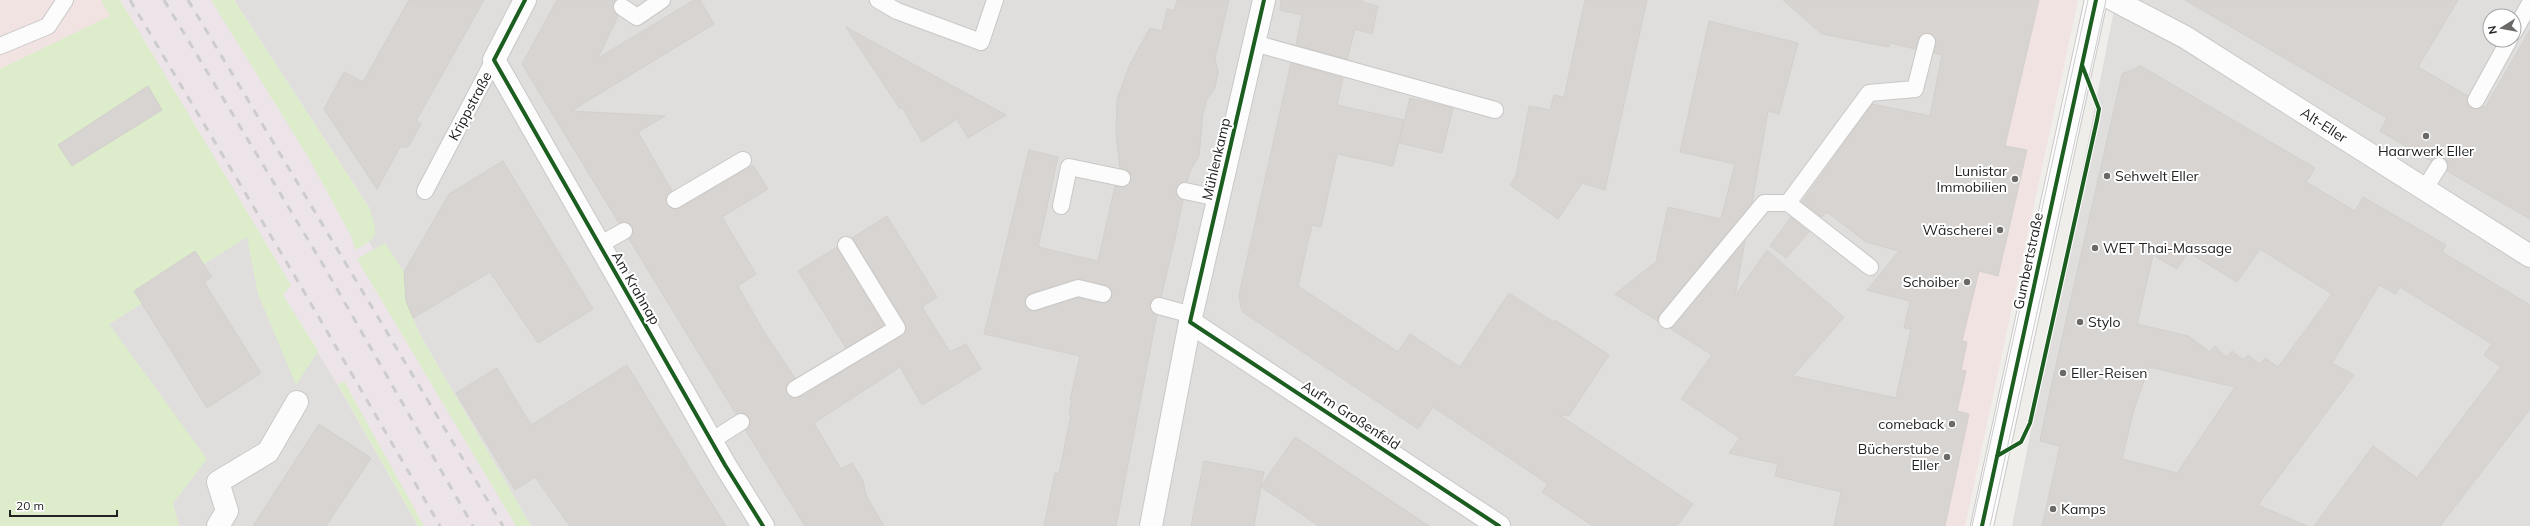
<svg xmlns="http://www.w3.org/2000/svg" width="2530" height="526" viewBox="0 0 2530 526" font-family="Mulish,sans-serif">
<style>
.residential{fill:#dfdedc;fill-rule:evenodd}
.commercial{fill:#f1e3e1}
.industrial{fill:#ede4e9}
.grass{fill:#ddeccb}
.building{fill:#d7d4d2;stroke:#d3d0cc;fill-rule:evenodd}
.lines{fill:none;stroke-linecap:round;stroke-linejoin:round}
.service-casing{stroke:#c9c8c7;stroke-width:18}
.minor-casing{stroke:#c9c8c7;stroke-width:24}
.service{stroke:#fdfcfc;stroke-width:16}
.minor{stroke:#fdfcfc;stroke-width:22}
.tram{stroke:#ccc;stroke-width:1}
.rail{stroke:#ccc;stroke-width:3;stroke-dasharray:8 8;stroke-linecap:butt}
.cycleway-casing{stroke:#fff;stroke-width:6}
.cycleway{stroke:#1b5e20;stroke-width:4}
.poi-dot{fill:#6a6968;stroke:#fff;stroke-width:1.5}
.labels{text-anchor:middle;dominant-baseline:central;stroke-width:4;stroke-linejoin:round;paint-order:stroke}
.street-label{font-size:14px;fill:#222;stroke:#fff}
.poi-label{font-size:14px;fill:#222;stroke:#fff;text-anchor:end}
</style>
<rect width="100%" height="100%" fill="#f0eeeb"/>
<path class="residential" d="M234,0H1984L1871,526H531L419,333L406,301L365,237L370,209Z
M2116,0H2530V526H2012ZM2490,16H2514V40H2490Z
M0,218L109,324L247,236L338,385L418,526H0Z"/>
<path class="commercial" d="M0,0H101L111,16L0,69Z
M1984,0H2078L1965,526H1871Z"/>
<path class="industrial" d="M101,0H234L370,209L366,238L406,301L419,333L531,526H418L318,351Z"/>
<path class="grass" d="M101,0H120L291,285L283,295L318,351L296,385L258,294L247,237L109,324L207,459L173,503L179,526H0V69L110,16Z
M211,0H234L370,209C377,235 381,235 356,250L350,234L307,155Z
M385,243L404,272L406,301L419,333L531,526H516L357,259Z
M344,381L424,526H418L338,385Z"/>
<path class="building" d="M409,0H484L416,121L421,124L408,147H400L377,189L324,109L344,72L363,82Z
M557,0H616L613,7L618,16L598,58L694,0H700L714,24L571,111L665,116L638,132L672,191L666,200L671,208H680L753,165L768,189L722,217L756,274L738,286L764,332L795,378L787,384L786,389L791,397L796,398L805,395L905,332V323L852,238L887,216L937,297L922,307L950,352L966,344L981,369L922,405L900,367L814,423L841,469L852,463L863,481L866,495L884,526H805L746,431L750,422L749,417L745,413L736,414L629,239L633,232L632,226L625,222L619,223L522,64Z
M1177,0H1229L1215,59L1218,72L1215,88L1207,99L1203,114L1199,156L1190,171L1187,182H1182L1176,189V194L1183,200L1174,243L1161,297L1153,299L1150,304L1152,312L1157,315L1116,526H1044L1055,473L1059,474L1071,415L1069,414L1072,400H1070L1080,356L984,334L1029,150L1058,157L1038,247L1098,261L1115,186L1125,187L1131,180L1129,171L1120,168L1116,135L1117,99L1130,64L1150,28L1162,31L1167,9L1174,11ZM1075,279L1106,285L1112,291V297L1105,303L1078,298L1036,311H1032L1025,305V300L1031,293Z
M1281,0H1362V2L1378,6L1372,34L1355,29L1347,59L1296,45L1302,15L1280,10Z
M1585,0H1647L1605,190L1582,183L1558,219L1510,185L1516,176L1529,106L1550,110L1554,95L1564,97Z
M1783,0H2039L2005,146L2027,150L1998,276L1979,271L1962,341L1967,342L1961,370L1966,371L1957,411L1969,414L1945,526H1834L1841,492L1775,476L1778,464L1729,453L1740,438L1681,399L1712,355L1671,329L1745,241L1735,296L1767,250L1844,317L1793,376L1896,398L1911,329L1904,328L1910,301L1867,290L1899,251L1866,242L1827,212L1822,217L1802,202L1872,104L1930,116L1942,55L1934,53L1936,40L1929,33L1920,36L1915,49L1890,43L1889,47L1822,34Z
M2185,0H2458L2418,67L2468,96V105L2476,109L2486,106L2530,30V219L2447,171L2448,162L2444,158L2435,157L2431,161L2380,131L2387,118Z
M1709,21L1798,43L1779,114L1768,111L1752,203L1660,314L1658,321L1615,294L1656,262L1668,207L1721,219L1735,164L1680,152Z
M846,27L931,74L1006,115L968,138L957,119L922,142L902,107L900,109Z
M1291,63L1343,78L1337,105L1404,120L1393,166L1337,154L1321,227L1312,225L1298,286L1398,352L1410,334L1460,367L1509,293L1554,322L1555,320L1609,355L1569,416L1558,414L1693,504L1677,526H1593L1542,492L1548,484L1433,407L1418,429L1244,313L1241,308L1239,295Z
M2141,66L2315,168L2306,182L2355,211L2363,197L2446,245L2442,252L2530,305V409L2440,526H2314L2373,446L2417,478L2501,367L2484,355L2492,344L2400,287L2396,294L2379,285L2332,363L2354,375L2258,505L2307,526H2042L2060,446L2040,441L2051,387L2122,74ZM2260,249L2332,294L2278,367L2265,358L2260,364L2248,355L2243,360L2232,351L2226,357L2215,346L2210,352L2188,336L2137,324L2153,255L2177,269L2188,252L2237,282ZM2149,367L2235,387L2177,473L2122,459L2134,409Z
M148,86L162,110L72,166L58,145Z
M1410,98L1453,108L1442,153L1399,143Z
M503,161L593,309L538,343L490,272L413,318L406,301L404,272L449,194Z
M1791,217L1809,232L1786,258L1770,246Z
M837,247L884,325L846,348L798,271Z
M195,251L212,277L204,282L261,373L207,408L134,291Z
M627,365L704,491L726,526H570L535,477L515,490L456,393L497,368L531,425Z
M319,424L371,458L352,487L326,526H253Z
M1295,437L1354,476L1429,526H1319L1261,487L1254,526H1191L1204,461L1264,472L1261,486Z"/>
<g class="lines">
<g class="service-casing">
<path id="service" d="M878,0L897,11L981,42L995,0
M622,7L637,17L662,0
M2514,32L2530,3
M1254,43L1495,110
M0,46L48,26L65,0
M2476,100L2509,40
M2424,190L2439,166
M425,191L494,60
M1185,191L1218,198
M675,200L743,160
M1061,206L1069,167L1122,178
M599,245L624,231
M1870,267L1788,203L1869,93L1915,89L1927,42
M1034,302L1078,288L1103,294
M1159,306L1192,315
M1667,320L1764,203H1788
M795,389L897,328L846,245
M711,441L741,422"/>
</g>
<g class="minor-casing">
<path id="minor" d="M525,0L494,60L725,465L763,526
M2114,0L2185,37L2530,256
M1190,322L1499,526
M218,526L227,511L218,482L268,452L297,402
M1151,526L1190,322L1264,0
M1982,526L2096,0"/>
</g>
<use href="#service" class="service"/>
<use href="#minor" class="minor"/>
<path class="tram" d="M1972,526L2088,0
M1990,526L2106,0"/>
<path class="rail" d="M130,0L296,278L440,526
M164,0L322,263L473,526
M188,0L503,526"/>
<g class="cycleway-casing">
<path id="cycleway" d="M525,0L494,60L725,465L763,526
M1264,0L1190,322L1499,526
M1997,456L2021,442L2030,423L2097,120L2099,109L2082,65
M1982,526L2096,0"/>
</g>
<use href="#cycleway" class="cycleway"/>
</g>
<g class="poi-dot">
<circle cx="2426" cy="136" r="4"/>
<circle cx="2107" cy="176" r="4"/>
<circle cx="2015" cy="179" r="4"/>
<circle cx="2000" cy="230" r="4"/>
<circle cx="2095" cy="248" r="4"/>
<circle cx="1967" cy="282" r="4"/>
<circle cx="2080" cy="322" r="4"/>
<circle cx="2063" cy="373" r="4"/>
<circle cx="1952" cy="424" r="4"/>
<circle cx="1947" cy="457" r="4"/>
<circle cx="2053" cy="509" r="4"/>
</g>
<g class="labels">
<g class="street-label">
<text transform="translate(470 106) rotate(-62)">Krippstraße</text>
<text transform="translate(2324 125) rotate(33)">Alt-Eller</text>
<text transform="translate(1216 159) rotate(-77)">Mühlenkamp</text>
<text transform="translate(2028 261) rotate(-78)">Gumbertstraße</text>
<text transform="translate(636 288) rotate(60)">Am Krahnap</text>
<text transform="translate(1351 415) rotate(33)">Auf'm Großenfeld</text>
</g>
<g class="poi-label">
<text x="2426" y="151" text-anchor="middle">Haarwerk Eller</text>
<text x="2007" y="171">Lunistar<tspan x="2007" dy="16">Immobilien</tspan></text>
<text x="2115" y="176" text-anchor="start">Sehwelt Eller</text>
<text x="1992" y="230">Wäscherei</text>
<text x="2103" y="248" text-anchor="start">WET Thai-Massage</text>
<text x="1959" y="282">Schoiber</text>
<text x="2088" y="322" text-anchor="start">Stylo</text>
<text x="2071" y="373" text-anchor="start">Eller-Reisen</text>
<text x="1944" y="424">comeback</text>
<text x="1939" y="449">Bücherstube<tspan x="1939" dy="16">Eller</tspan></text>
<text x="2061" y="509" text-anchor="start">Kamps</text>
</g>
</g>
<g transform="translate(2502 28) rotate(259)"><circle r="19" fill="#ffffff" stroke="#a7a7a7"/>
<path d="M0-3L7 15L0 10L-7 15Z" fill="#6a6968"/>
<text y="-6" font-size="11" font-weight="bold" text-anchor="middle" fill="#222222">N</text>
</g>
<path d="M10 510v6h107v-6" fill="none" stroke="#222222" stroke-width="2"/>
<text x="16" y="510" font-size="12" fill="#222222" stroke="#ffffff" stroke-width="3" paint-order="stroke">20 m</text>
</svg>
